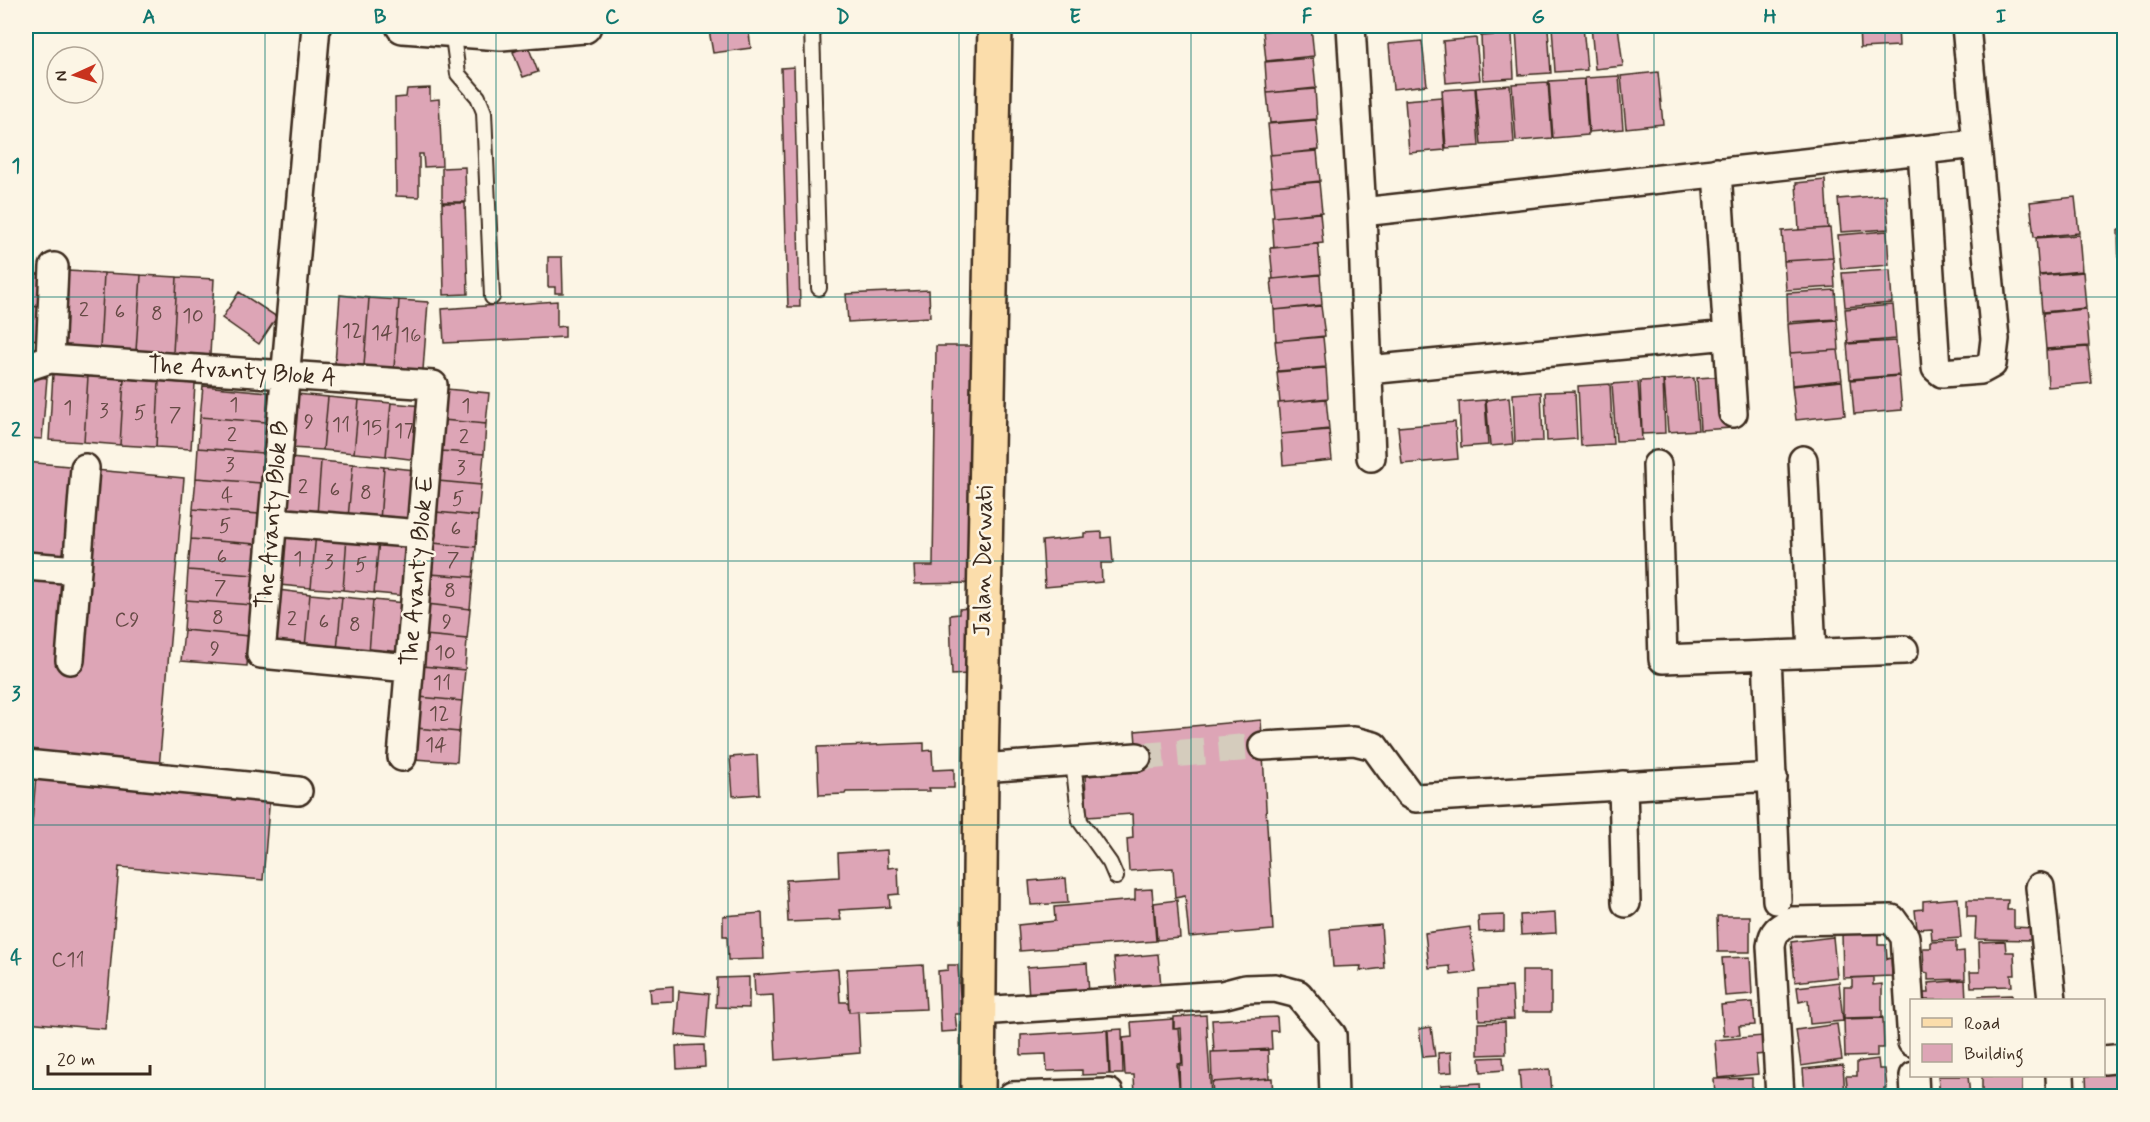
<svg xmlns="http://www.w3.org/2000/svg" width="2150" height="1122" viewBox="0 0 2150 1122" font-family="Mynerve,sans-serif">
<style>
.building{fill:#dda5b6;stroke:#3b2a1e;stroke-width:1.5}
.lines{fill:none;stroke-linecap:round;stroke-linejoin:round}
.minor-tunnel{stroke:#d5ccbd;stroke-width:27;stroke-dasharray:27 14;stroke-linecap:butt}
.service-casing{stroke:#3b2a1e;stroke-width:18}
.minor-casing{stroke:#3b2a1e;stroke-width:32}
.tertiary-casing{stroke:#3b2a1e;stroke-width:38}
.primary-casing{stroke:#3b2a1e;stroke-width:38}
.service{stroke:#fcf5e5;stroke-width:14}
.minor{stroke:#fcf5e5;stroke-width:27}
.tertiary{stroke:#fcf5e5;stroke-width:33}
.primary{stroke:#fbddab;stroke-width:33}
.grid{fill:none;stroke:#0f766e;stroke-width:1.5;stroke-opacity:0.55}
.labels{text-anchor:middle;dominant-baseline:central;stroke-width:5;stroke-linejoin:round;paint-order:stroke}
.number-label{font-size:21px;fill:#644944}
.street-label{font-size:24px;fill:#3b2a1e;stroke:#fcf5e5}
.neatline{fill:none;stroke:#0f766e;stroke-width:2}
.grid-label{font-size:20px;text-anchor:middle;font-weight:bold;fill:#0f766e}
</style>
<rect width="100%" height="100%" fill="#fcf5e5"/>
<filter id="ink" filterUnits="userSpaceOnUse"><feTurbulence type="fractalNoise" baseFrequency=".0167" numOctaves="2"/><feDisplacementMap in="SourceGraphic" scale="12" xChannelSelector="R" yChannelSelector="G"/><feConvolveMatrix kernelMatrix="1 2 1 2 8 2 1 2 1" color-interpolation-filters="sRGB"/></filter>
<g filter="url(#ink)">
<path class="building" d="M748,26L751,48L713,53L709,30Z
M1263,26H1306L1264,29Z
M1311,26L1314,56L1266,61L1263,31Z
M1552,26H1583L1587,70L1555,72Z
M1591,26H1618L1623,66L1595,69Z
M1859,26H1898L1899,46L1860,48Z
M1548,29L1551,73L1519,75L1516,31Z
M1512,34L1514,78L1483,80L1481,36Z
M1476,38L1480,80L1446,83L1443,41Z
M1422,41L1427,85L1393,89L1389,44Z
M528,46L538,72L523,77L513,52Z
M1313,58L1316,88L1267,93L1265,62Z
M794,67L800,307H788L781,68Z
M1658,72L1663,124L1626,128L1621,76Z
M1619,76L1623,129L1589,132L1585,78Z
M1584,79L1588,135L1553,138L1549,81Z
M1548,82L1552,138L1516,141L1512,84Z
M1510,85L1514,143L1481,145L1476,88Z
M430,88V100L439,99L442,166L424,167L423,154H419V197L396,196L395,98L406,97L407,89Z
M1475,88L1479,146L1446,148L1442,90Z
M1315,89L1317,119L1270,123L1267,93Z
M1441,97L1445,150L1409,153L1405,100Z
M1316,120L1319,150L1271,155L1268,124Z
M1317,151L1320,181L1272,186L1269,155Z
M465,167L466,202H442V168Z
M1825,180L1828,228L1799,230L1796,183Z
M1319,182L1322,212L1274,217L1271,186Z
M1886,195L1889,229L1841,232L1838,199Z
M2075,197L2079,233L2034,237L2030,202Z
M442,203H465L468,294L444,295Z
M1320,213L1323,243L1274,248L1272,217Z
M1830,228L1833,258L1784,261L1782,231Z
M2118,230H2124V269H2119Z
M1887,231L1889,265L1841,269L1838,235Z
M2079,235L2082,271L2039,275L2036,238Z
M1318,244L1321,274L1273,279L1270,248Z
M548,257H562L563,293H555V287H548Z
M1833,258L1835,287L1786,290L1784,261Z
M1890,270L1892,303L1845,307L1842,273Z
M67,271L104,273L100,349L63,348Z
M2083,272L2086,308L2042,312L2039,276Z
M2121,272H2124V308H2122Z
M104,273L141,275L136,351L100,349Z
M26,274H43L42,307L26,306Z
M141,275L177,277L173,353L136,351Z
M1320,275L1322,305L1274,310L1271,279Z
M177,277L214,279L210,355L173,353Z
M929,290L930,317L848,322L846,294Z
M1835,290L1837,319L1788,322L1787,293Z
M239,292L277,317L259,344L222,318Z
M340,295L369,298L364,366L335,364Z
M369,298L399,300L394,368L364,366Z
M399,300L428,302L423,370L394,368Z
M557,301V327L565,326V337L444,343L442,309Z
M1893,305L1896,339L1848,343L1845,309Z
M26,306L42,307L40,340L26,339Z
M1321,306L1325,336L1276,341L1274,310Z
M2086,309L2089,346L2046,349L2043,313Z
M1837,320L1839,350L1790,353L1788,324Z
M1323,337L1326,367L1278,371L1275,341Z
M1896,341L1899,375L1850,379L1847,344Z
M936,346H981L977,583L915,584L914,566H933Z
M2088,347L2092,383L2048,387L2046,350Z
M1838,350L1842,380L1792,385L1790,353Z
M1326,368L1328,398L1280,403L1277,372Z
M53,374L88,376L84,442L49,440Z
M26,376L47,378L42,439L26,438Z
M88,376L124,379L120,445L84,442Z
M1727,376L1731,428L1700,430L1697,378Z
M1899,376L1902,410L1854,414L1851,380Z
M1694,378L1698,430L1668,432L1664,380Z
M124,379L159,381L156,447L120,445Z
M1663,380L1665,433L1642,434L1640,381Z
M159,381L195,384L191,449L156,447Z
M1842,381L1845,415L1796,420L1792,386Z
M1638,382L1642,440L1616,441L1612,384Z
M1610,384L1613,444L1581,446L1578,386Z
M203,386L268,392L266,422L200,417Z
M446,389L489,393L486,424L443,420Z
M1575,391L1577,439L1547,441L1545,392Z
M1541,392L1543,441L1515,442L1513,394Z
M296,394L328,397L323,450L291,448Z
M328,397L359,400L354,453L323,450Z
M1509,397L1513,444L1490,446L1486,400Z
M1326,399L1329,429L1281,434L1278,403Z
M359,400L391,403L386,456L354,453Z
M1485,400L1488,445L1461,447L1459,402Z
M391,403L423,406L417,460L386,456Z
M200,417L266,422L263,453L198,448Z
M443,420L486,424L484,454L441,451Z
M1455,422L1458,459L1402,464L1398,427Z
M1329,430L1332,460L1283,465L1281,434Z
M198,448L263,453L261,483L196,478Z
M441,451L484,454L481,485L438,481Z
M290,458L321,461L317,515L285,512Z
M321,461L353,464L348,518L317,515Z
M26,462L79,467L71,564L26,560Z
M353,464L384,467L380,521L348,518Z
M384,467L416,470L412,524L380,521Z
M95,470L184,478L159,768L26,756V571L73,575Z
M196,478L261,483L259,514L193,509Z
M438,481L481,485L478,516L436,512Z
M193,509L259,514L256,544L191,539Z
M436,512L478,516L476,547L433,543Z
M284,531L316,533L311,588L279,585Z
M1102,532V538L1111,537L1113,563H1101L1102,582L1045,587L1042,541L1084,537V533Z
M316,533L347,537L343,590L311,588Z
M347,537L379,540L374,593L343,590Z
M191,539L256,544L254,575L188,570Z
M379,540L411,543L406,596L374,593Z
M433,543L476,547L473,577L430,574Z
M188,570L254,575L252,605L186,600Z
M430,574L473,577L470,609L427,604Z
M278,590L310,594L305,647L273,644Z
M310,594L342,597L337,650L305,647Z
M342,597L373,600L369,653L337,650Z
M186,600L252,605L249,636L184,630Z
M373,600L405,603L400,656L369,653Z
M427,604L470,609L467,639L425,635Z
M969,608L968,674L952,675L950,615L959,614V609Z
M184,630L249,636L247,666L181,661Z
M425,635L467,639L465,670L422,666Z
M422,666L465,670L462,701L419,697Z
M419,697L462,701L459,732L416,728Z
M1261,720L1273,930L1189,937L1185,896L1175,898L1173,868L1129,871L1127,839L1133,838L1132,814L1087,817L1085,776L1138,771L1135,731Z
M416,728L459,732L457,762L414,759Z
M924,743V751L932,750L933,770L954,769V788H929L930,791L846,792L845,794L819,795L817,747Z
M757,755L759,794L733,796L730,757Z
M36,775L270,795L263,880L119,867L105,1029L26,1022V897Z
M887,850L888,868L898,867L899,894L889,895L890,907L839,910L841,920L788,922L786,880L839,877L838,853Z
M1066,878L1068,903L1031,905L1029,881Z
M1152,889L1156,941L1020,951L1018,925L1055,921L1054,907L1135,900V890Z
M1958,898L1961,938L1932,940L1931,928L1917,929L1915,910L1923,909V901Z
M1177,900L1180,938L1157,940L1154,903Z
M1967,900H2008L2007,910H2014V927L2033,928V940L1975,939L1976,917H1967Z
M762,913L764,959L728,960L727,936H723V916Z
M1555,913L1556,933L1521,935L1520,915Z
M1504,915V931L1479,932L1478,916Z
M1717,916H1750V952H1718Z
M1381,925L1384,968L1360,971L1361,966L1333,967L1330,929Z
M1470,927L1476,972L1451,975L1450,966L1429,968L1425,933Z
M1878,931V945H1886L1887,959L1891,958L1892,976L1843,978L1842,932Z
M1833,937L1837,977L1795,982L1791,942Z
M1956,941V952L1964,951L1965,979L1928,980V973L1924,972L1923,948H1931V942Z
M2005,941L2006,952H2014L2015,975H2011L2012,986L1971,987L1970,972H1980L1979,942Z
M1158,954L1161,986L1117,990L1114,958Z
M1750,957L1752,994L1725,996L1722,958Z
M1087,963L1089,994L1029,998L1027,967Z
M923,965L926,1009L849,1012L847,969Z
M948,965H958L961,1014H955L957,1031L941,1032L938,971L948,970Z
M838,969L840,1002H848L849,1012L858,1011L860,1053L776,1060L773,995L755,996L754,975Z
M1522,971H1551V1012H1522Z
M749,977V1008L716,1007L717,978Z
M1873,977V985L1882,984V1017L1844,1018V987H1852V978Z
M1965,980L1966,1000H1924L1923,993H1929L1928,983Z
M1839,982L1843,1021L1810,1024L1808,1000L1799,1002L1797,987Z
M673,986V1001L650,1002L649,988Z
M1512,987L1514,1019L1479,1020L1478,989Z
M679,991L709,994L706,1038L676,1035Z
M2012,995V999L2018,1000H1979V996Z
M1753,1002L1755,1025L1739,1026L1740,1035L1724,1036L1721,1005Z
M1206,1015L1211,1096H1180L1179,1065H1183L1181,1028L1174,1029V1017Z
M1277,1017L1278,1031H1271L1272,1049L1214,1052L1212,1020Z
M1883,1018L1884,1048H1877V1056L1845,1057L1844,1019Z
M1173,1019V1029H1179L1182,1063L1177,1064L1180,1096H1135L1134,1075H1125L1123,1038L1132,1037L1131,1022Z
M1505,1022L1506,1054L1478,1055V1023Z
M1837,1024L1842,1060L1801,1066L1796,1030Z
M1431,1027L1435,1056L1423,1057L1419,1029Z
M1122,1029L1123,1074H1110L1108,1030Z
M1107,1030L1109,1074L1082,1075V1070L1047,1071L1046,1054L1021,1055V1035Z
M1763,1036L1765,1054L1756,1055L1758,1074L1718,1078L1715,1040Z
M704,1045L705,1067L677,1069L676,1046Z
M1268,1050L1269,1078L1212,1082L1211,1052Z
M1451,1052L1452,1072L1439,1073L1438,1053Z
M1503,1057L1504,1070L1481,1072L1480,1058Z
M1878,1059L1879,1069H1885L1887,1089H1884V1096H1848L1846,1076H1857V1062Z
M1843,1065L1845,1096H1805L1803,1069Z
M1550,1069L1552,1093L1521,1095L1519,1071Z
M2124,1072V1096H2087L2086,1076Z
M1938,1076H1968L1970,1096H1940Z
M1982,1076L2022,1077V1096H1982Z
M1272,1078L1273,1096H1213L1212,1082Z
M1752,1078V1096H1715L1714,1079Z
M1480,1083L1481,1096H1442L1441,1085Z
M1330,1093V1096H1280V1095Z"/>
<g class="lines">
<path class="minor-tunnel" d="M1137,757L1263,746"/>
<g class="service-casing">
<path id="service" d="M812,26L819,288
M452,29L458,74L478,97L484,112L492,297
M1073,762L1080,821L1110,863L1116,877"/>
</g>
<g class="minor-casing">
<path id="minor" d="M316,26L261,654L409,668
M1351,26L1362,212L1371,457
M1922,150L1936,368L1942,373L1981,370L1992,364L1995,339L1966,26
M1717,172L1733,413
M1362,212L1976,144
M50,359L54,267
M26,367L50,359L433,385L402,757
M1368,370L1728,335
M1803,460L1812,653
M1657,465L1663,659L1904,650
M273,522L421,534
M26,566L77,570
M1767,655L1777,900
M70,660L85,468
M1263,746L1354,741L1374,746L1409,794L1416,798L1773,777
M26,764L298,791
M981,768L1137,757
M1623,785L1626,903
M2040,887L2052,1000
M980,1011L1222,995L1245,989L1275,988L1298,994L1332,1035L1334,1096
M2104,1060L2124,1058
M1914,1076L1915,1096
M2060,1076L2061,1096
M1012,1096L1109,1093
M1780,1096L1771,946C1773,931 1778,928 1792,921L1892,919L1905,937L1912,1042"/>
</g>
<g class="tertiary-casing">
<path id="tertiary" d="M403,26L501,33L584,26"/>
</g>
<g class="primary-casing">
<path id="primary" d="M978,1096L981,768L995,26"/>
</g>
<use href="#service" class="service"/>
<use href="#minor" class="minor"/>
<use href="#tertiary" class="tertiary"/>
<use href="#primary" class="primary"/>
</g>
</g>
<path class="grid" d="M265,26V1096M496,26V1096M728,26V1096M959,26V1096M1191,26V1096M1422,26V1096M1654,26V1096M1885,26V1096M26,297H2124M26,561H2124M26,825H2124"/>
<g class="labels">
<g class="number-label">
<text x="84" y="310">2</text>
<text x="120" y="312">6</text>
<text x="157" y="314">8</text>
<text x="193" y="316">10</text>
<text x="352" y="331">12</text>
<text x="382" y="333">14</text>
<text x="411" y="335">16</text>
<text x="234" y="405">1</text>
<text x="466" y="406">1</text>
<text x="68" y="408">1</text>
<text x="104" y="411">3</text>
<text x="140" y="413">5</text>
<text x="175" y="415">7</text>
<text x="309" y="422">9</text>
<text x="341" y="425">11</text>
<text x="372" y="428">15</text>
<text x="404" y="431">17</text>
<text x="232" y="435">2</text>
<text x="464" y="437">2</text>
<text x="230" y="465">3</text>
<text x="461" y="468">3</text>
<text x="303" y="487">2</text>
<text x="335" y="490">6</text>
<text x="366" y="493">8</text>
<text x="227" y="496">4</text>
<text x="458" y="499">5</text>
<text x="225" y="526">5</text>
<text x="456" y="529">6</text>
<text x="222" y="557">6</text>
<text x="298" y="559">1</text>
<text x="453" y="560">7</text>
<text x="329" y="562">3</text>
<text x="361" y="565">5</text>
<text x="220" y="588">7</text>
<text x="450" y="591">8</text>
<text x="218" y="618">8</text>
<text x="292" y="619">2</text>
<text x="127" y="620">C9</text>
<text x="324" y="622">6</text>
<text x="447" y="622">9</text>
<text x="355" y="625">8</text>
<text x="215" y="649">9</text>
<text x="445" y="653">10</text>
<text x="442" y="683">11</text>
<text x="439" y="714">12</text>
<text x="436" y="745">14</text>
<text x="68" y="960">C11</text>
</g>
<g class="street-label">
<text transform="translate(242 372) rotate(4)">The Avanty Blok A</text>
<text transform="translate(273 515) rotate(-85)">The Avanty Blok B</text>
<text transform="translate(984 561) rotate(-89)">Jalan Derwati</text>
<text transform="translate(418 571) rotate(-85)">The Avanty Blok E</text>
</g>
</g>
<rect width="2150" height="1122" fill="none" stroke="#fcf5e5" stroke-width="66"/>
<rect x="1910" y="999" width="195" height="78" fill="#fcf5e5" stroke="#afa495" stroke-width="1.5"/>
<rect x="1922" y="1018" width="30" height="9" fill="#fbddab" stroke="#afa495" stroke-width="1.5"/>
<text x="1964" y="1029" font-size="18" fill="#3b2a1e">Road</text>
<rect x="1922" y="1044" width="30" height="18" fill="#dda5b6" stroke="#afa495" stroke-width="1.5"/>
<text x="1964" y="1059" font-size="18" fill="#3b2a1e">Building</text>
<g transform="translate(75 75) rotate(266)"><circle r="28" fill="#fcf5e5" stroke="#afa495" stroke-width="1.5"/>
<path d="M0-4.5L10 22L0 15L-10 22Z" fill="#c8321e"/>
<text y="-9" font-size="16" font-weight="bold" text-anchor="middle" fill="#3b2a1e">N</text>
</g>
<path d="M48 1065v9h102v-9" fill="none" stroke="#3b2a1e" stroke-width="3"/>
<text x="57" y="1065" font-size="18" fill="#3b2a1e" stroke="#fcf5e5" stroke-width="4.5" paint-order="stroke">20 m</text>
<rect x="33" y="33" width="2084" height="1056" class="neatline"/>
<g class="grid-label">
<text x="149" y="23">A</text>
<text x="380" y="23">B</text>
<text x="612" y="23">C</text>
<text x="843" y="23">D</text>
<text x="1075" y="23">E</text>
<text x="1307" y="23">F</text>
<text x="1538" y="23">G</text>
<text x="1770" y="23">H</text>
<text x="2001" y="23">I</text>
<text x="16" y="172">1</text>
<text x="16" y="436">2</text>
<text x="16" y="700">3</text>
<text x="16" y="964">4</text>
</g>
</svg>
